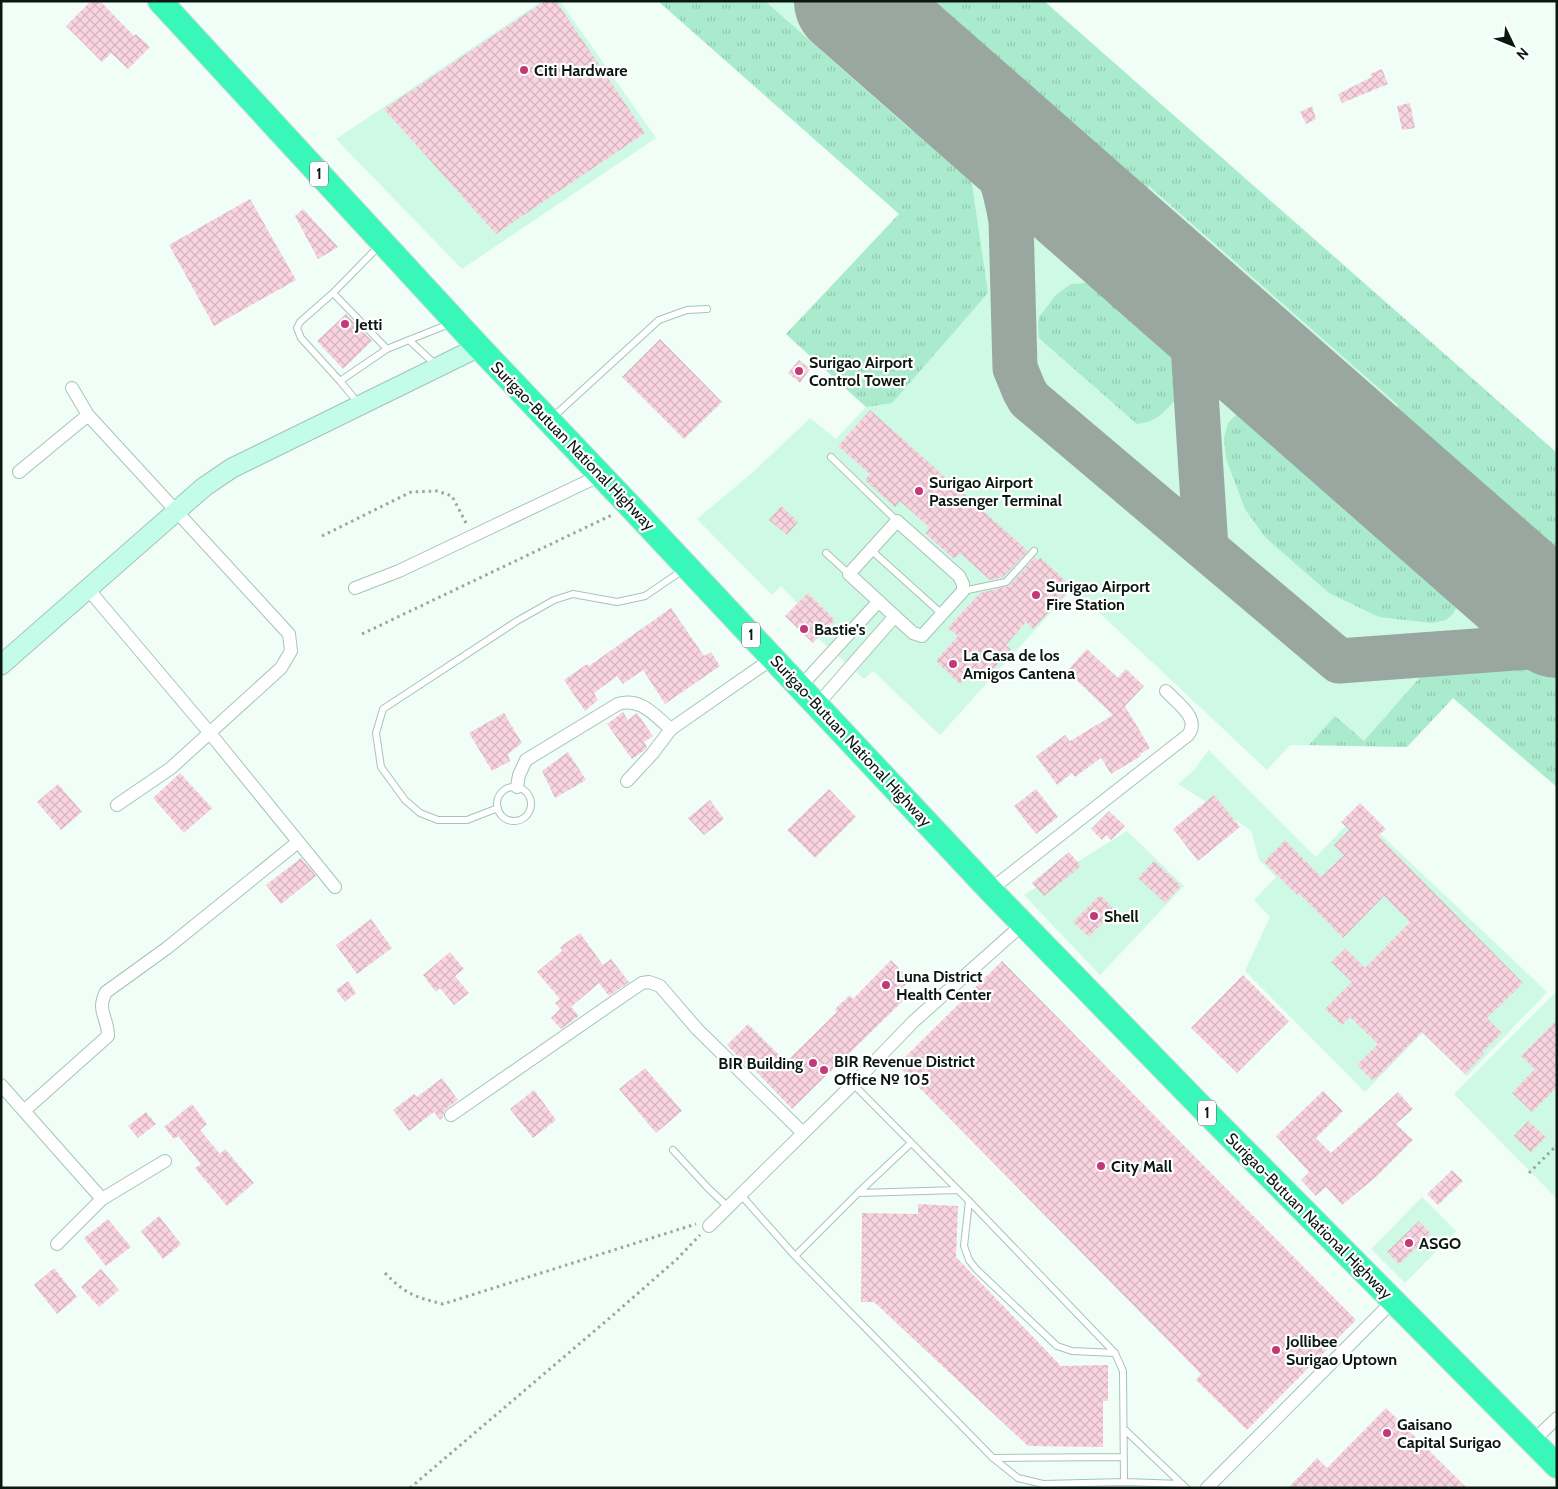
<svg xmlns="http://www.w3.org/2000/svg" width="1558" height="1489" viewBox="0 0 1558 1489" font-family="Cabin,sans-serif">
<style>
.built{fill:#cef9e4}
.grass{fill:url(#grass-tufts)}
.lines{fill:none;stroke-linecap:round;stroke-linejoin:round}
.taxiway{stroke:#99a7a0;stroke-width:45}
.runway{stroke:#99a7a0;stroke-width:112}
.building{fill:url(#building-cross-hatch)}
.lane-casing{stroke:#a4c5b6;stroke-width:8}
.street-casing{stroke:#a4c5b6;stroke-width:14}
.secondary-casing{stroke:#a4c5b6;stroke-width:21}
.highway-casing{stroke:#d8dad9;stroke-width:26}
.path{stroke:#9aa7a1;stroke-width:3;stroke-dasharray:2.5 4;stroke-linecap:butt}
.lane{stroke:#fff;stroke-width:6}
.street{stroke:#fff;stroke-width:12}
.secondary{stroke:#c3fdea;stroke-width:19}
.highway{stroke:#38f7b8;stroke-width:24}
.poi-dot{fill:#c23976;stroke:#fff;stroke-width:2}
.labels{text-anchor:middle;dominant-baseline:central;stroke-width:4.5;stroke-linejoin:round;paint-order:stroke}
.shield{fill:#fff;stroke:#545d59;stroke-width:1}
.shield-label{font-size:15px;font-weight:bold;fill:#0b1812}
.poi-label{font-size:16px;font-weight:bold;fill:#0b1812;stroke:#fff;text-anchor:start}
.street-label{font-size:16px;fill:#0b1812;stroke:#fff}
</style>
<defs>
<pattern id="grass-tufts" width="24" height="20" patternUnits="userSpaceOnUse" patternTransform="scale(1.25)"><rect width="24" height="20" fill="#aaeacd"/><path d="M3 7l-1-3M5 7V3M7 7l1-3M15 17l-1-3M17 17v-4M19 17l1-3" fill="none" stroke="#91c8af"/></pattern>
<pattern id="building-cross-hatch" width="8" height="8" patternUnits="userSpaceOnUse" patternTransform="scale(1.25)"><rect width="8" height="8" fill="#f9d4e0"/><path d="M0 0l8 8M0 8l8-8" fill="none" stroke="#d4b5bf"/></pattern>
</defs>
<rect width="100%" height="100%" fill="#f0fef7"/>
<path class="built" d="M542,1H560L656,138L462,269L336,139Z
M658,1H1044L1557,453V787L1453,698L1407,747L1290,745L1267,770L1073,588L940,735L873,671L864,679L818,638L835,620L808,593L798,604L781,586L772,595L697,519L752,473L810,418L836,439L866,407L786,334L900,214Z
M1209,750L1316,857L1358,813L1547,992L1467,1076L1422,1033L1365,1092L1245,971L1270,917L1254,900L1276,877L1259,860L1251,830L1178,784L1194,770Z
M1127,831L1184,886L1100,975L1024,895Z
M1557,991V1199L1454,1094Z
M1422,1197L1456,1231L1405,1283L1371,1249Z"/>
<path class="grass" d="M658,1H765L911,130L923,117L946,138L937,149L971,178L988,293L892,403L866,407L786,334L899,214Z
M935,1H1044L1557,453V560L1391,414L1398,405L1149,186L1136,200L973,57L983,44Z
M1090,283L1171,354L1174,401C1163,414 1155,422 1137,424L1039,338L1038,327L1039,317L1056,295L1071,284Z
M1238,413L1324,488L1331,480L1454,588L1459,597L1458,604L1453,614L1446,620L1432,623L1379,617L1329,593L1265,537L1245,509L1226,459L1224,438L1228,423Z
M1546,666L1557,676V787L1453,698L1407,747L1309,745L1335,716L1364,741L1422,675Z"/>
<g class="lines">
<path class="taxiway" d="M975,111C991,147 1005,182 1011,221L1015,368L1024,390L1029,399L1339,661L1557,645
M1190,300L1206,548"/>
<path class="runway" d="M850,1L1557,622"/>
</g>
<path class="building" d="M91,1H100L134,36L136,34L150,47L128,69L111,53L102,62L66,26Z
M545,1H556L645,133L496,234L384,109Z
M1382,69L1388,84L1342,103L1338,94L1372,77L1370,74Z
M1410,103L1415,128L1402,130L1397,106Z
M1312,106L1316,119L1306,124L1300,112Z
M250,199L296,280L214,326L169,245Z
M303,209L338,247L318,259L295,216Z
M346,314L372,341L343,369L317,341Z
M660,339L722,402L684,439L622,377Z
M799,360L810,369L800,383L788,373Z
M870,410L1028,551L1003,577L990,580L960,553L954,559L925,533L930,528L900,501L895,507L865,480L870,474L838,446Z
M781,506L798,522L787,535L769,520Z
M1035,557L1038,560L1041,558L1072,587L1033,629L1026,622L1006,645L1011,649L985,678L974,668L960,684L936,661L958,636L948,628L980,593L1009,586Z
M808,593L835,620L813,643L785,616Z
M671,608L704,656L711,652L720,666L665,704L643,670L623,684L617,676L594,693L598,700L585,711L564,680L587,664L589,666Z
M1087,649L1118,678L1126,669L1144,686L1125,706L1150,748L1140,754L1141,756L1111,774L1101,758L1075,777L1072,773L1057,785L1036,756L1065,735L1070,741L1113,715L1067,671Z
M623,712L628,720L637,713L653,736L644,742L647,747L646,749L632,759L607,724Z
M504,713L522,743L508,754L510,761L492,771L469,733Z
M568,752L586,780L555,798L542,771Z
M180,773L212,808L184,833L153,798Z
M58,784L82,812L61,830L37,802Z
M829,789L856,817L815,858L787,830Z
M1036,789L1058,817L1036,834L1014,806Z
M1214,795L1240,827L1198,861L1173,829Z
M710,800L724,819L704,835L688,818Z
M1360,803L1386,829L1378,836L1523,983L1487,1018L1502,1033L1482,1052L1484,1054L1465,1074L1422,1032L1373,1081L1357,1065L1378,1044L1350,1017L1342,1025L1325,1009L1352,982L1331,962L1345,948L1365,968L1410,922L1384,896L1343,938L1299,893L1297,895L1264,862L1285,840L1321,877L1344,855L1334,845L1349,830L1341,822Z
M1109,811L1125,826L1111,840L1106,835L1102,840L1091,829Z
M1069,852L1081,866L1044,896L1032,883Z
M301,858L316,876L281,904L266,885Z
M1154,861L1181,886L1165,903L1138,878Z
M1100,895L1115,910L1089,937L1073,922Z
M371,919L392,948L357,974L336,945Z
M580,933L603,965L611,959L629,982L609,996L599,983L571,1007L579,1016L561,1029L551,1018L560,1009L555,1003L560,999L537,972L562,951L560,947Z
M450,952L464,969L455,976L469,993L454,1005L440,988L436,992L423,975Z
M891,960L910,980L900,990L907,997L792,1109L751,1066L749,1068L727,1045L748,1024L786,1062L837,1012L835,1009L850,995L853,999Z
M1002,961L1356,1320L1247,1430L1196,1380L1201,1374L897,1065Z
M1243,975L1289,1021L1237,1073L1191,1028Z
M348,981L356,993L345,1002L336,990Z
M1557,1020V1087L1532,1112L1512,1093L1535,1069L1521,1056Z
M645,1068L682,1111L656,1133L619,1089Z
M442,1078L458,1100L446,1109L444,1112L443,1117L440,1120L434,1112L409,1131L393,1110L414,1094L417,1097Z
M534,1090L556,1120L533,1138L510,1109Z
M1323,1091L1343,1111L1316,1138L1331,1153L1398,1092L1413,1109L1396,1124L1413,1140L1376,1177L1342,1205L1326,1187L1316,1196L1301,1180L1309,1172L1276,1136Z
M192,1104L207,1124L200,1130L220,1154L225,1149L254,1183L227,1206L195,1168L201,1164L178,1136L174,1139L164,1127Z
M146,1112L156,1124L138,1138L128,1126Z
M1528,1121L1546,1137L1531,1152L1514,1136Z
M1452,1170L1463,1181L1438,1205L1427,1194Z
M918,1204L958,1206L956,1257L1061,1366L1108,1365V1401H1103V1447L1028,1446L874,1302H861L862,1213L918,1214Z
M159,1216L181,1244L163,1259L141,1231Z
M108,1219L131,1247L106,1266L84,1238Z
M1419,1221L1431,1234L1399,1264L1387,1252Z
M54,1268L77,1297L57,1314L34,1285Z
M101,1269L119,1290L99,1307L81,1287Z
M1386,1408L1467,1488H1288L1317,1458L1327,1468Z"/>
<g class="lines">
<g class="lane-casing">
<path id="lane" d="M380,245L333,293L387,349
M333,293L300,322L297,328L301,338L340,381
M409,340L452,323
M359,404L340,381L387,349L409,340L437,366
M552,418L659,320L687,310L707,309
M831,457L897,521
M871,550L942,614
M826,553L849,574
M963,591L1006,582L1034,551
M497 804a17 17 0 1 1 34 0a17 17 0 1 1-34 0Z
M498,808L467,820H438L420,813L405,800L381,767L376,733L383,709L517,621L554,600L573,594L617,602L645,596L683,570
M853,1084L969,1201L1115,1353L1123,1371L1124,1482
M673,1150L708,1188L728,1207
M858,1193L958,1190
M741,1195L795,1256L993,1458L1018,1478L1043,1484L1124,1482L1182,1484
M969,1201L964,1246L969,1260L976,1269L1057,1346L1072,1351L1115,1353
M795,1256L858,1193L911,1143
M1124,1429L1186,1488
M993,1458L1123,1457"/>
</g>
<g class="street-casing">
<path id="street" d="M72,388L88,415L289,634L291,651L281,668L171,768L117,805
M19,472L88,415
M897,521L959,576L963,584V591L922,636L913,633L849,574Z
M355,588L399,571L601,475
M88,589L209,732L335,887
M800,687L879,601
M817,705L895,616
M627,781L652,754L671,729L773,658
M517,787L519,775L526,760L618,704C641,697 655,716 671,729
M990,890L1188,735C1201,718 1177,703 1166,691
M1,1085L102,1199
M25,1110L108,1036C108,1017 96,1011 106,992L167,948L298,842
M451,1115L630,991L642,983L649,982L660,986L697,1029L803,1133
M709,1226L853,1084L914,1021L1023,924
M57,1244L102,1199L165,1161
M1532,1442L1557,1418
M1207,1488L1393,1301"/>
</g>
<g class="secondary-casing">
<path id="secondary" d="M1,665L204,487L232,468L479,347"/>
</g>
<g class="highway-casing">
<path id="highway" d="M160,1L479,347L630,506L990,890L1213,1119L1557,1466"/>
</g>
<path class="path" d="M322,536L411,492L437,491L452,496L467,525
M362,634L612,515
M1529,1173L1557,1145
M385,1273C405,1294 415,1297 443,1304L696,1224
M410,1488L612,1316L677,1259L700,1235"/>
<use href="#lane" class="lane"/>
<use href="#street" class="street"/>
<use href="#secondary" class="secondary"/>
<use href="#highway" class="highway"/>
</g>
<g class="poi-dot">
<circle cx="524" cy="70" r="5"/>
<circle cx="345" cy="324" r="5"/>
<circle cx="799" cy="371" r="5"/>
<circle cx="919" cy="491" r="5"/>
<circle cx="1036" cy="595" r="5"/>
<circle cx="804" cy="629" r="5"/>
<circle cx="953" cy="664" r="5"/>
<circle cx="1094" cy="916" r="5"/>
<circle cx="886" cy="985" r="5"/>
<circle cx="813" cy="1063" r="5"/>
<circle cx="824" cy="1070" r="5"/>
<circle cx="1101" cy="1166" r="5"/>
<circle cx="1409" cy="1243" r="5"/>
<circle cx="1276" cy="1350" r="5"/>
<circle cx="1387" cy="1433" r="5"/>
</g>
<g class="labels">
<g class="shield">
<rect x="310" y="161.5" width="18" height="25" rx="4"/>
<rect x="742" y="622.5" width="18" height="25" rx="4"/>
<rect x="1198" y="1100.5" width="18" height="25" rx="4"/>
</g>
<g class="shield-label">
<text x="319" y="174">1</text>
<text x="751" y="635">1</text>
<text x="1207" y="1113">1</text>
</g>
<g class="poi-label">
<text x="534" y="70">Citi Hardware</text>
<text x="355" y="324">Jetti</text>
<text x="809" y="362">Surigao Airport<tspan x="809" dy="18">Control Tower</tspan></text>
<text x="929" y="482">Surigao Airport<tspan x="929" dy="18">Passenger Terminal</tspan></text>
<text x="1046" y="586">Surigao Airport<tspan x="1046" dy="18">Fire Station</tspan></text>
<text x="814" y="629">Bastie's</text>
<text x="963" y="655">La Casa de los<tspan x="963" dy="18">Amigos Cantena</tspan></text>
<text x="1104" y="916">Shell</text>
<text x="896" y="976">Luna District<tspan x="896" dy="18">Health Center</tspan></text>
<text x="834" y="1061">BIR Revenue District<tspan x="834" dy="18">Office № 105</tspan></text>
<text x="803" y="1063" text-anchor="end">BIR Building</text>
<text x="1111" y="1166">City Mall</text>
<text x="1419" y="1243">ASGO</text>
<text x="1286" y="1341">Jollibee<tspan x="1286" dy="18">Surigao Uptown</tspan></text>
<text x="1397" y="1424">Gaisano<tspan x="1397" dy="18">Capital Surigao</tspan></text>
</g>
<g class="street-label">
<text transform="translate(573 446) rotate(46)">Surigao-Butuan National Highway</text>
<text transform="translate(851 741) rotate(47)">Surigao-Butuan National Highway</text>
<text transform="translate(1309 1216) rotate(45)">Surigao-Butuan National Highway</text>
</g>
</g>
<rect width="1558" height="1489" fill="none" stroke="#0b1812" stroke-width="5"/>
<g transform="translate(1513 45) rotate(133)" stroke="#ffffff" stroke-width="4" paint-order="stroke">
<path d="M0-4L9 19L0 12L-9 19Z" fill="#0b1812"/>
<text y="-8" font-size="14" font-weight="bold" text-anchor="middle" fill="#0b1812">N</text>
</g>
</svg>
